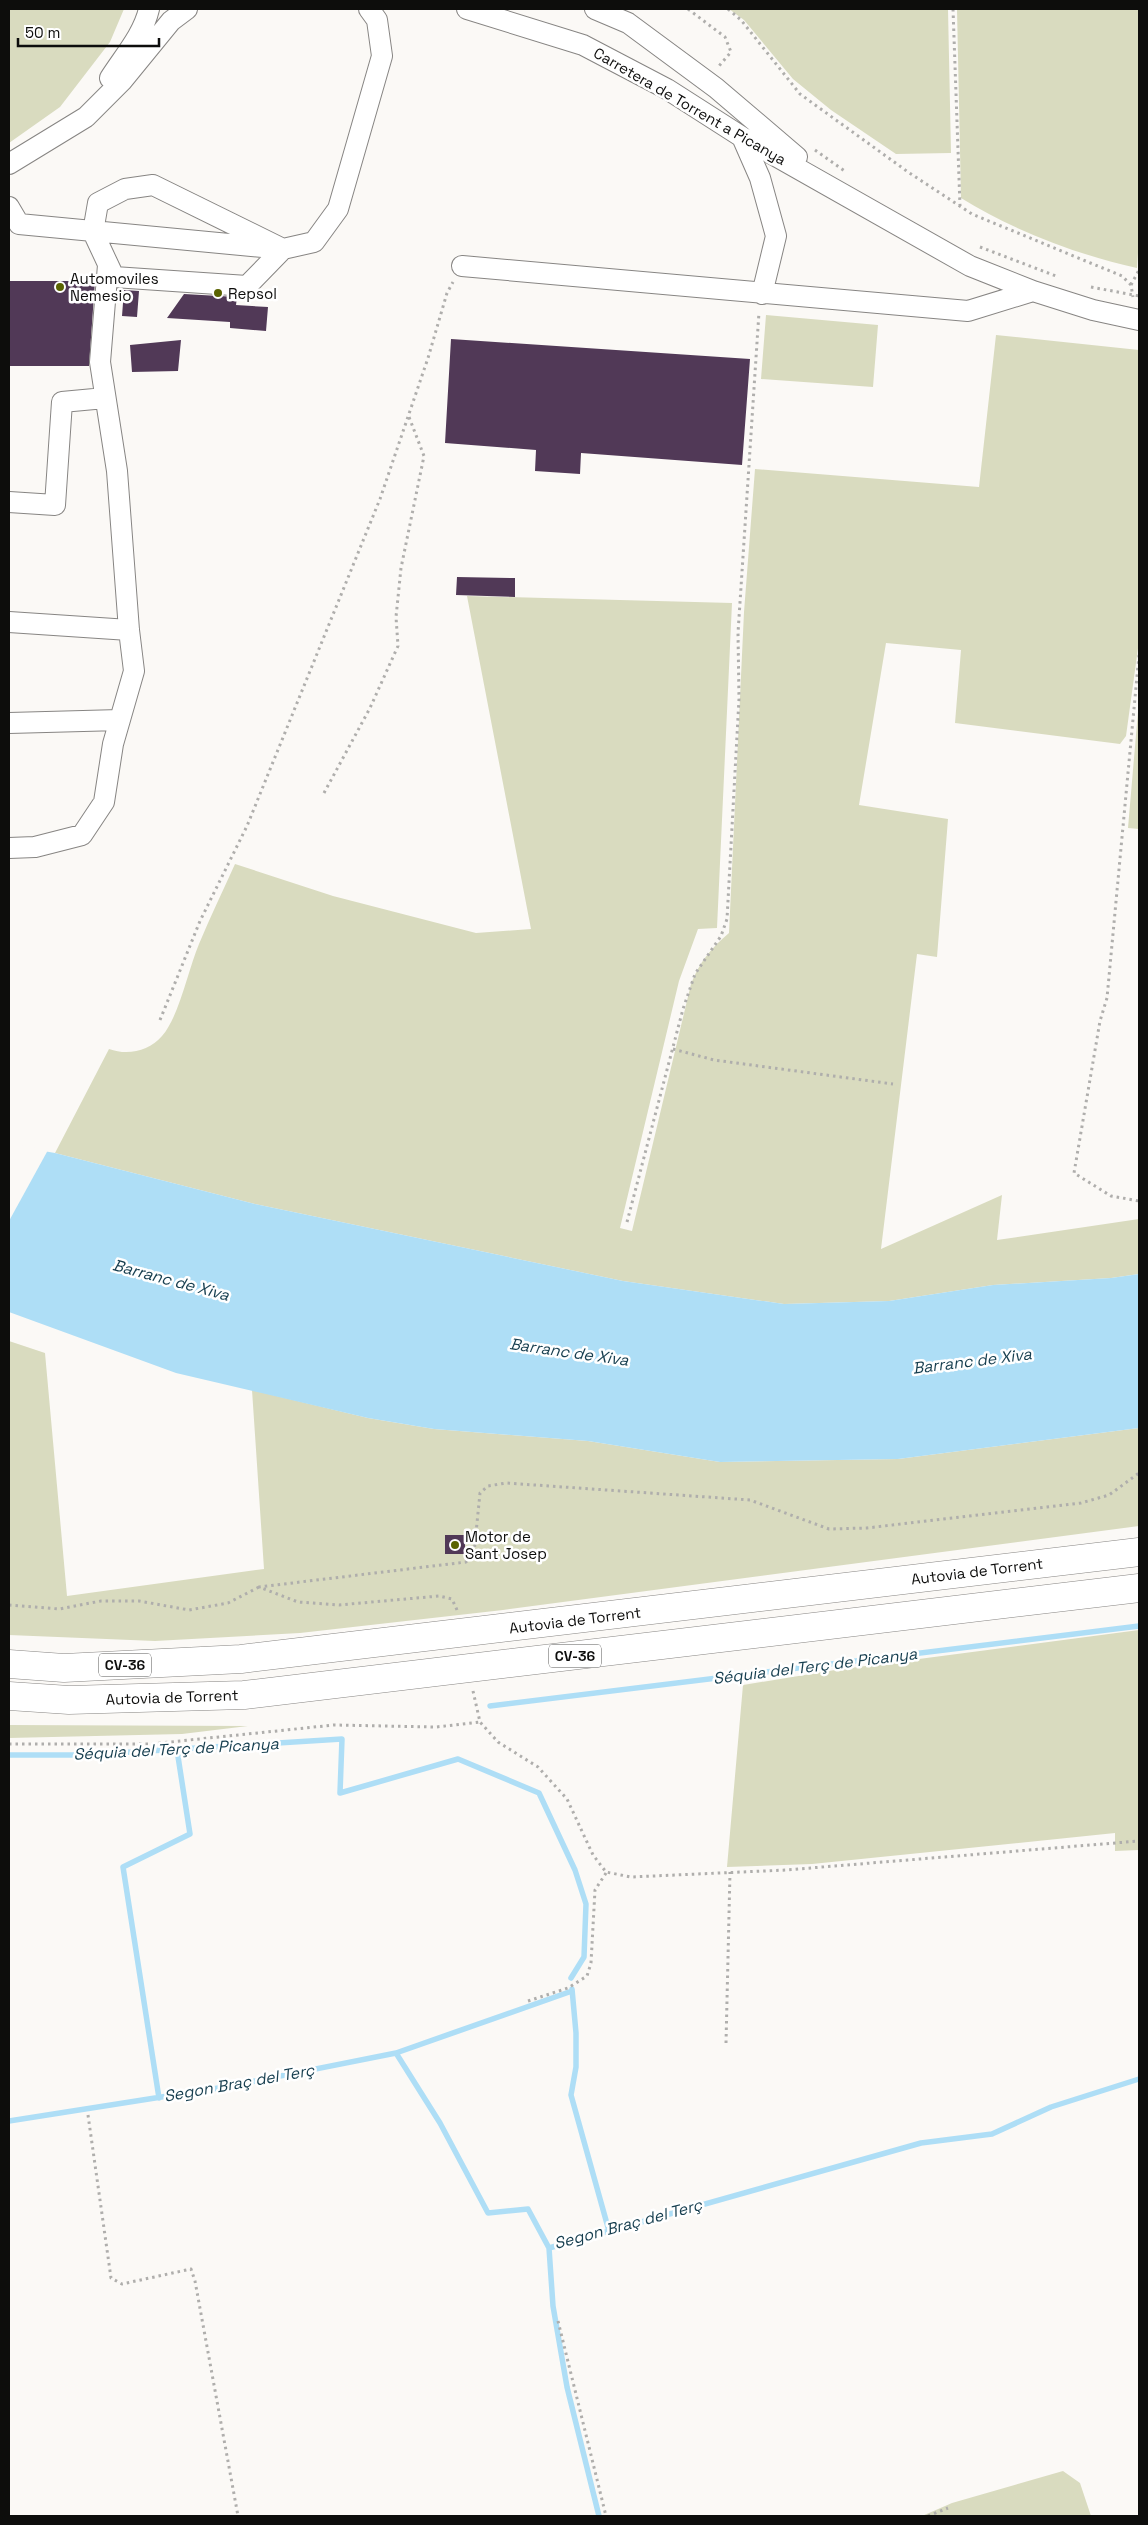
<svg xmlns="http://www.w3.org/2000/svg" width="1148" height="2525" viewBox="0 0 1148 2525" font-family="'Space Grotesk',sans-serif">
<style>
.green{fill:#d9dbbf}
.water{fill:#aedef6}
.pier{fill:#fbf9f6}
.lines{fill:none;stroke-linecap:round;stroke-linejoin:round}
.stream{stroke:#aedef6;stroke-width:5.5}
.building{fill:#513957}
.minor-casing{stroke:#878583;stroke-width:22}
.highway-casing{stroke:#878583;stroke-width:29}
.path{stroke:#afaeac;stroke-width:3;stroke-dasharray:2.5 4;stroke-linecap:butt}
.minor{stroke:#fff;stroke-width:20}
.highway{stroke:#fff;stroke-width:28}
.poi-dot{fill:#5a6301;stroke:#fff;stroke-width:2}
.labels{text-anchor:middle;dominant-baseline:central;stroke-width:5;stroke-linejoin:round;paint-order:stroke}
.shield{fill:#fff;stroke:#565655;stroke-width:1}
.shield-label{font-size:14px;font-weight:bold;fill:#0d0d0c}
.street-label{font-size:15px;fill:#0d0d0c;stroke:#fff}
.poi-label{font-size:15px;fill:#0d0d0c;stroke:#fff;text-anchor:start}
.water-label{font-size:16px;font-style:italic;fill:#163e4f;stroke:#fff}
</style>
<rect width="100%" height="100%" fill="#fbf9f6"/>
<path class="green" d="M9,9H124L110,42L60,107L9,143Z
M729,9H948L951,153L896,154L831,110L793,79L744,20Z
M957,9H1139V238L1137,268C1078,255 1012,230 961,198Z
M766,315L878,325L873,387L761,379Z
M996,335L1139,350V641L1126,736L1120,744L955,723L961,650L886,643L859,805L948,819L937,957L917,954L881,1249L1002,1195L997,1240L1139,1219V1274L1111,1278L993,1285L889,1301L784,1304L623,1281L255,1204L55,1153L109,1049C128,1056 149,1051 162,1036C179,1017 188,970 199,944C210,917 223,891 235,864L333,896L476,933L531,929L467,596L732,603L717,928L698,929L679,981L620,1228L632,1231L691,984C699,963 711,948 729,933L744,612L755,469L979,487Z
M1139,700V829L1128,828Z
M9,1341L45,1353L67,1596L264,1569L252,1390L368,1418L434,1429L588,1441L720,1462L898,1459L1139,1428V1526L503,1610L300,1633L155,1641L9,1635Z
M1139,1630V1850L1115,1851V1833L812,1864L727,1867L743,1685L835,1670Z
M9,1725L248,1726L182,1734L9,1738Z
M1063,2471L1080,2483L1091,2516H922L952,2503Z"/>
<path class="water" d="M9,1145L55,1153L255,1204L623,1281L784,1304L889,1301L993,1285L1111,1278L1139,1274V1428L898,1459L720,1462L588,1441L434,1429L368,1418L176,1373L9,1312Z"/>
<path class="pier" d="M9,1143L48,1150L9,1221Z"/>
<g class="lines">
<path class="stream" d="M490,1706L1139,1626
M9,1755H84L342,1739L340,1793L458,1759L539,1793L575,1870L586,1904L584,1957L571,1978
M572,1989L576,2033V2067L571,2095L609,2231
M396,2053L572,1991
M159,2098L123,1867L190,1834L177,1750
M9,2121L225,2087L396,2053L440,2123L488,2213L528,2209L549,2248L921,2143L992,2134L1051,2107L1139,2079
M549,2248L553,2306L567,2387L599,2516"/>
</g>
<path class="building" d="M9,281H95L89,366H9Z
M124,290L139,291L137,317L122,316Z
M184,294L237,297L236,305L268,307L266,331L230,328V322L167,318Z
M451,339L750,359L742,465L581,453L580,474L535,471L536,450L445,443Z
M181,340L178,371L132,372L130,345Z
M457,577L515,578V597L456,595Z
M445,1535H465V1554H445Z"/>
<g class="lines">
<g class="minor-casing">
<path id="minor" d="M467,9L583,45L667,89L742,137L970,266L1033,291L1093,310L1139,320
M595,9L628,23L716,88L797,157
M110,78C124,56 143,35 149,9
M742,137L760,178L776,236L762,294
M9,164L86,117L122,81L171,21L187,9
M153,185L283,249L247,286L114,277L93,232L98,203L125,189Z
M9,207L19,224L283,249L314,242L338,209L382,56L377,20L369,9
M462,266L968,311L1033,291
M9,502L55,505L62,402L105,398
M9,622L129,630
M9,723L120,720
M9,848L35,847L82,835L104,802L113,744L134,671L129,630L117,471L100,362L108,265"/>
</g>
<g class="highway-casing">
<path id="highway" d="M9,1664L64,1668L241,1659L1139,1552
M9,1696L69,1700L244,1695L1139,1588"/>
</g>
<path class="path" d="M688,9L725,37L731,52L719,66
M728,9L741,20L800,94L908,172L972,214L1122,276L1131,285L1133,297
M953,9L960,206
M815,150L846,172
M980,247L1056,276
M1131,285L1139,270
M1091,287L1139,296
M1139,655L1107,998L1100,1021L1074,1173L1111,1196L1139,1201
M324,793L370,708L398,646L396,617L401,568L424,456L409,417
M160,1020L200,921L247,826L380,499L428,358L447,293L453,282
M673,1049L714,1060L893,1084
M627,1222L683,1009L695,974L721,936L727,919L739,699L738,633L759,312
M9,1605L59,1609L101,1601H139L189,1610L228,1603L259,1587
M457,1610L452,1599L439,1596L339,1605L298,1602L259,1587L466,1562L474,1553L480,1493L488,1486L506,1483L750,1500L829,1529L867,1528L1081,1503L1109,1495L1139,1473
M473,1691L480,1722L498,1742L538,1767L567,1799L593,1855L606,1872L631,1877L786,1870L1139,1841
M9,1744H151L334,1725L436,1727L480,1722
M528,2001L568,1988L587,1976L591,1963L595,1890L606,1873
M726,2043L730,1872
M88,2115L111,2278L122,2284L191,2269L195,2281L238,2516
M558,2321L606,2516
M928,2516L948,2508"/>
<use href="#minor" class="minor"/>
<use href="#highway" class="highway"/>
</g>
<g class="poi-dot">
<circle cx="60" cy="287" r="5"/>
<circle cx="218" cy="293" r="5"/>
<circle cx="455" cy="1545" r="5"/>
</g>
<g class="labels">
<g class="shield">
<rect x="549" y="1644.5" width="52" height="23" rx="4"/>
<rect x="99" y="1653.5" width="52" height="23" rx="4"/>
</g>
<g class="shield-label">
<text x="575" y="1656">CV-36</text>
<text x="125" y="1665">CV-36</text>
</g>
<g class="street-label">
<text transform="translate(690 106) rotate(30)">Carretera de Torrent a Picanya</text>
<text transform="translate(977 1571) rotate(-7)">Autovia de Torrent</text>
<text transform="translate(575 1620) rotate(-7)">Autovia de Torrent</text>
<text transform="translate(172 1697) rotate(-2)">Autovia de Torrent</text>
</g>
<g class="poi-label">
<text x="70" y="278">Automoviles<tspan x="70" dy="17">Nemesio</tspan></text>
<text x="228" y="293">Repsol</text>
<text x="465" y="1536">Motor de<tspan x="465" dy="17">Sant Josep</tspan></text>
</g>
<g class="water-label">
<text transform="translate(171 1280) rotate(15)">Barranc de Xiva</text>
<text transform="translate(569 1352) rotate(8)">Barranc de Xiva</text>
<text transform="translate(972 1361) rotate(-7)">Barranc de Xiva</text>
<text transform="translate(815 1666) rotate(-7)">Séquia del Terç de Picanya</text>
<text transform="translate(176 1749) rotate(-3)">Séquia del Terç de Picanya</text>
<text transform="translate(239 2083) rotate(-10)">Segon Braç del Terç</text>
<text transform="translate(628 2224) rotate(-15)">Segon Braç del Terç</text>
</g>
</g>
<rect width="1148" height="2525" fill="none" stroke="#0d0d0c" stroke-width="20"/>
<path d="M18 38v8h141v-8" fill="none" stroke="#0d0d0c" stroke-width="2.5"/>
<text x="25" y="38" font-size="15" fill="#0d0d0c" stroke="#ffffff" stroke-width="4" paint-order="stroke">50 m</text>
</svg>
